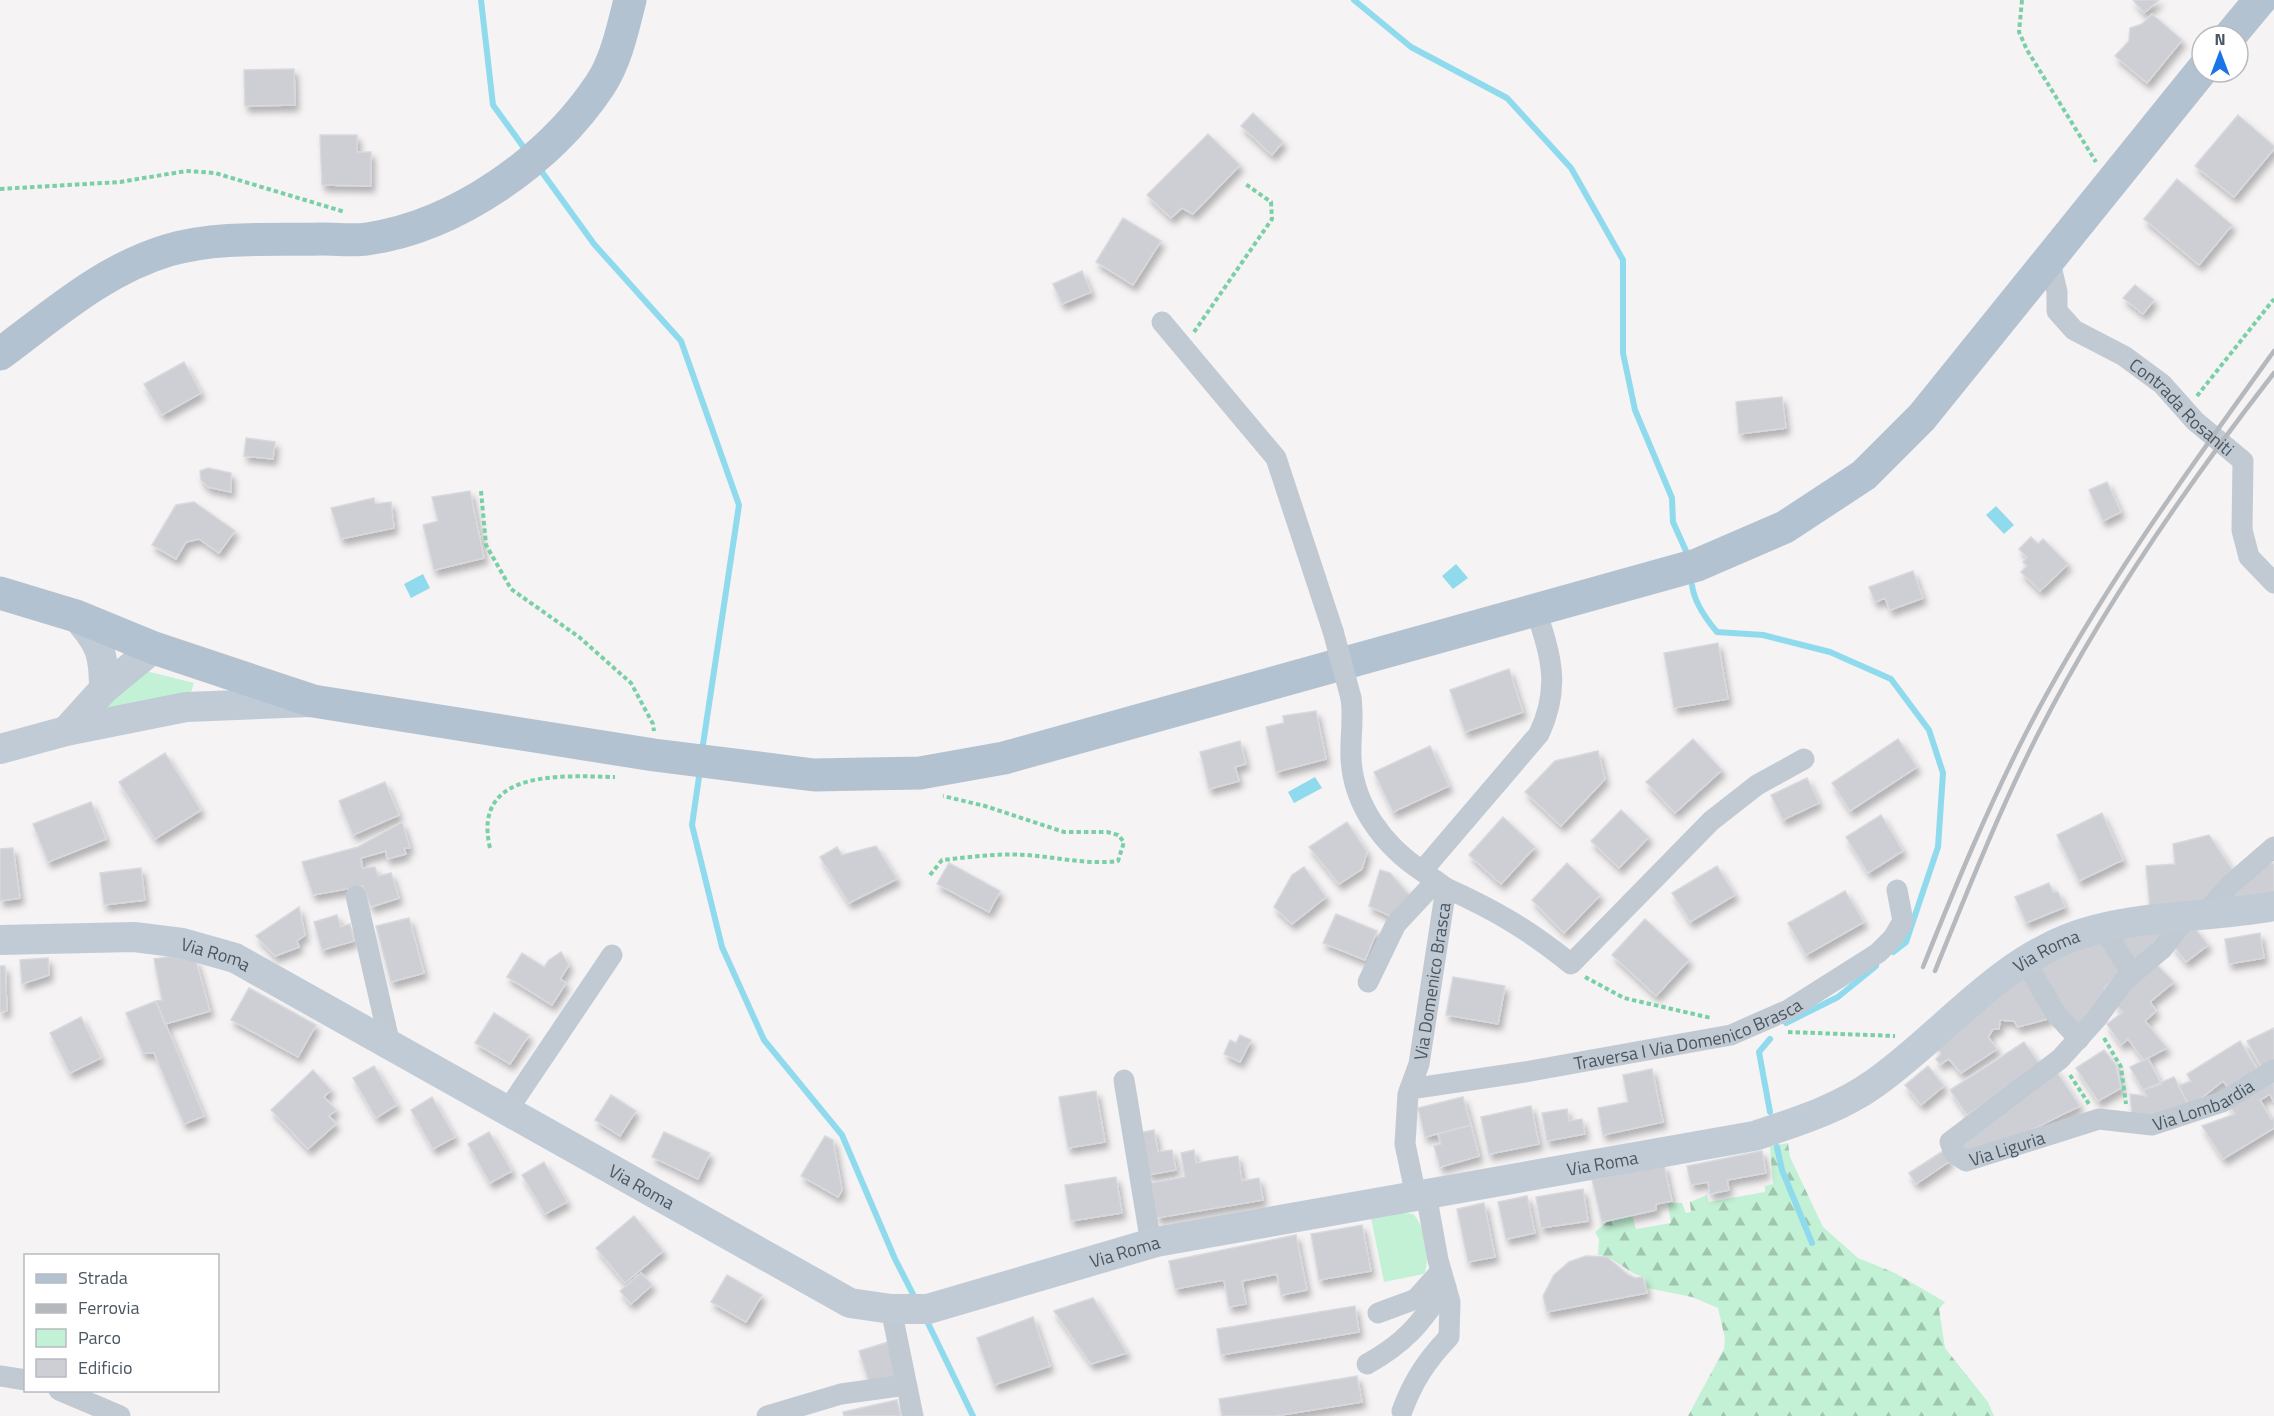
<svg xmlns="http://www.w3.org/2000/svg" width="2274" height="1416" viewBox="0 0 2274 1416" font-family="'Titillium Web',sans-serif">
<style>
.green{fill:#c3f1d5}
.forest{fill:url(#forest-firs)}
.water{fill:#90daee}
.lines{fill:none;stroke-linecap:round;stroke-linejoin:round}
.stream{stroke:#90daee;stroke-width:6}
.building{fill:#cdcfd5;stroke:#d7d9de;stroke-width:1.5;filter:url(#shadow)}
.path{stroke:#7ad0a6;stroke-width:4;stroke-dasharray:4.5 3;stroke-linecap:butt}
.street{stroke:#c1cad2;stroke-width:21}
.secondary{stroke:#c1cbd6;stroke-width:30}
.primary{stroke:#b3c2d1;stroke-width:33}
.rail{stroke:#b5b8bd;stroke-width:4.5}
.street-bridge{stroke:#c1cad2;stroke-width:21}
.labels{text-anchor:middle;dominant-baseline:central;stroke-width:4.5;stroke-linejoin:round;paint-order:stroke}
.street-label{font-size:18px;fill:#4a5661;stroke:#fff}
</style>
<defs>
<pattern id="forest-firs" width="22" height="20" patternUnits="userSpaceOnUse" patternTransform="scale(1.5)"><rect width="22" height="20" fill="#c3f1d5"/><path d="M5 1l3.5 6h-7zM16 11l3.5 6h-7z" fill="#a0c6b0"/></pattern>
<filter id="shadow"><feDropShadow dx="3.5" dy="6" stdDeviation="3" flood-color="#0004"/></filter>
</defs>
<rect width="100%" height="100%" fill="#f5f3f3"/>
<path class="green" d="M146,671L194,683L191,692L94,719L113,692Z
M1402,1213L1413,1214C1425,1225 1431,1260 1424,1274L1384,1282L1371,1218Z"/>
<path class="forest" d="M1788,1143L1790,1157L1823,1227L1858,1258L1895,1273L1945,1302L1939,1309L1945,1348L1988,1402L1994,1416H1688L1724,1349L1725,1338L1718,1308L1692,1297L1647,1288L1644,1277C1626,1273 1616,1256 1598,1255L1599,1239L1595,1232L1607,1222L1632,1215L1636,1229L1671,1223L1668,1203H1682L1686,1213L1691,1212L1690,1202L1707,1195L1709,1202L1765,1192V1186L1773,1184L1770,1146Z"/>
<path class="water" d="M1996,506L2014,525L2004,534L1986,515Z
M1456,564L1468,578L1453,589L1442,576Z
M423,574L430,588L411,598L404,584Z
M1315,777L1322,788L1294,803L1288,792Z"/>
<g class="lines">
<path class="stream" d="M481,0L493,105L527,152
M1354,0L1411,47L1507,98L1571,168L1623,260V353L1635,410L1672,498L1673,522L1686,551
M539,168L594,244L681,341L739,505L702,751
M1692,585C1694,602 1706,619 1717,632L1763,635L1830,652L1891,679L1929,730L1943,773L1938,847L1906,942L1893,952
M700,770L692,825L722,947L764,1040L842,1135L895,1259L916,1300
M1786,1023L1838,997L1876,966
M1770,1039L1759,1052L1770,1112
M1777,1147L1782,1170L1812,1243
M925,1317L973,1416"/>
</g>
<path class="building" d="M2133,0H2159L2144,13Z
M2152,14L2182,40L2147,83L2115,56L2129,41L2130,28L2142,24Z
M294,69L295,105L245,106L244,70Z
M1253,113L1283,142L1272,155L1241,126Z
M2238,115L2274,146V149L2234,197L2195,166Z
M1208,134L1240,165L1193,214L1182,208L1171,218L1147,195Z
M320,135H357V152H371V186L322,185Z
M2177,179L2232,225L2199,265L2144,219Z
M1123,218L1161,241L1133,285L1096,262Z
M1082,271L1091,292L1062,304L1053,284Z
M2135,285L2154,300L2143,314L2123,298Z
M184,362L201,393L162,415L144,384Z
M1782,397L1786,428L1739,434L1736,402Z
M246,438L275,442L273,459L244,456Z
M208,468L231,473V492L208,487L201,480L200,471Z
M2107,482L2121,512L2103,521L2089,490Z
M470,491L484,558L434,570L423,525L438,521L432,497Z
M374,498L375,504L391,502L394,528L341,539L331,508Z
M194,502L235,531L219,553L199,539L186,542L176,559L152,545L176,505Z
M2031,537L2038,544L2043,539L2068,564L2040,591L2021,572L2027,566L2023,562L2027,557L2019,549Z
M1913,571L1923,598L1890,610L1885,598L1875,602L1869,587Z
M1718,643L1728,699L1674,708L1664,653Z
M1509,669L1523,712L1465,732L1450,690Z
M1316,711L1326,759L1276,772L1266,727L1284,723L1283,716Z
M1693,739L1722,770L1675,813L1646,782Z
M1898,739L1917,767L1850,811L1832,783Z
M1240,741L1246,764L1235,767L1239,781L1209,789L1200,752Z
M1430,746L1449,786L1393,812L1374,772Z
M1598,751L1605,779L1561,826L1525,792L1555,761Z
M165,753L201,810L155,839L119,782Z
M1807,778L1819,803L1783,820L1771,795Z
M385,782L399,815L353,835L339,801Z
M91,802L106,839L48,862L33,824Z
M1621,810L1649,837L1619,868L1591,841Z
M2102,813L2123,860L2079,881L2057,835Z
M1881,815L1903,851L1868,873L1846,837Z
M1503,817L1535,847L1501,884L1469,855Z
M402,822L410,848H404L406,854L387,859L386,851L361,858L362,868L375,867L378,876L391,873L399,898L371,907L363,886L313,895L302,862L358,847Z
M1347,822L1367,852L1362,869L1339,884L1309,847Z
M2209,835L2234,872L2203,903L2150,909L2146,866L2175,864L2173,844Z
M876,846L897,879L849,903L820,857L837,847L842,855Z
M13,848L20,898L0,901V849Z
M949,863L1000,891L989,912L937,884Z
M1567,863L1600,895L1564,933L1532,900Z
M2274,863V893L2230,900L2263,865Z
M1717,866L1735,895L1690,922L1672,893Z
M1304,867L1326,897L1292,924L1274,907L1292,875Z
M141,868L145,900L104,905L100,873Z
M1380,870L1390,873L1412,898L1394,918L1369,906Z
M2049,883L2053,892H2058L2065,907L2026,923L2015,897Z
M1845,891L1864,922L1806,955L1788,923Z
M299,907L305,935L297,941L299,947L275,956L256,936Z
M1336,914L1377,931L1365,960L1323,943Z
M337,915L341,927L350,924L354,941L322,950L314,922Z
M409,918L424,973L391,982L376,926Z
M1645,919L1689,960L1656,996L1612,955Z
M2194,927L2208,945L2186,962L2172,944Z
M2166,930L2131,966L2114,935Z
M2260,933L2264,958L2229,964L2225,939Z
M2104,936L2124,970L2104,988L2107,994L2079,1025L2054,999L2033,967Z
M561,952L569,965L560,979L566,983L552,1005L507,977L522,953L544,967L549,960Z
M181,955L196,961L210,1011L165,1024L156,1001L162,1000L154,959Z
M48,958L49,975L22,984L20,960Z
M2154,962L2174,982L2150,1002L2156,1011L2145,1021L2167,1048L2144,1060L2128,1039L2121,1045L2107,1024L2123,1012L2115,1004Z
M0,966H5L7,1011L0,1012Z
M2026,972L2051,1018L2018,1027L2014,1021L2000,1020L1999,1029H1993L1988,1037L1997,1049L1961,1073L1949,1059L1940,1064L1936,1059L1941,1054L1936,1044Z
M1453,977L1505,986L1498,1024L1446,1015Z
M249,988L316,1025L298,1057L231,1020Z
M156,1001L204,1116L184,1124L154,1053H143L126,1013Z
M494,1013L529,1035L510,1064L475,1043Z
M81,1017L101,1058L70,1073L50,1033Z
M2274,1028V1061L2262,1068L2247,1041Z
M1240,1035L1251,1040L1240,1062L1224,1054L1230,1040L1236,1043Z
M2240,1041L2259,1072L2229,1088L2223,1081L2190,1107L2178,1086L2191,1081L2187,1074Z
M2024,1042L2041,1066L1967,1115L1950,1090Z
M2104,1050L2116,1065L2121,1088L2098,1101L2076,1068Z
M2148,1058L2161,1084L2143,1090L2130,1067Z
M374,1066L397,1105L376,1118L353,1078Z
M1928,1066L1944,1086L1921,1105L1905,1085Z
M2054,1068L2080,1106L2017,1137L1967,1156L1955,1142Z
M1652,1069L1663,1122L1603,1135L1598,1108L1628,1102L1623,1075Z
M313,1070L331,1090L324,1097L336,1110L329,1116L336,1124L308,1149L271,1110Z
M2274,1073V1102L2270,1094L2260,1100L2271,1119L2274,1118V1128L2223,1159L2202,1126L2235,1114L2227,1101Z
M2174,1077L2190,1107L2155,1118L2132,1116L2130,1094L2147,1096L2143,1090Z
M1096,1091L1105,1142L1068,1148L1059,1097Z
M611,1095L636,1111L620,1136L595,1120Z
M432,1097L455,1137L433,1149L411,1110Z
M1463,1097L1471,1125L1425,1137L1418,1108Z
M1531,1106L1539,1144L1489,1154L1481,1117Z
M1567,1109L1569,1121L1582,1119L1585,1134L1547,1141L1542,1113Z
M1471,1125L1479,1156L1440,1167L1434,1146L1441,1144L1438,1134Z
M1154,1130L1158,1152L1172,1150L1176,1170L1148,1175L1139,1133Z
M489,1132L512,1171L490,1183L468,1144Z
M664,1132L710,1153L698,1179L652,1157Z
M825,1136L833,1140L842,1190L838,1197L801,1176Z
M1194,1150L1196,1163L1238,1156L1242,1181L1259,1178L1263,1200L1157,1218L1151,1183L1185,1177L1181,1153Z
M1762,1151L1766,1173L1727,1180L1729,1190L1710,1194L1708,1182L1691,1185L1687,1166Z
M1943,1151L1950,1161L1916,1184L1909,1173Z
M544,1162L567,1202L545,1214L522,1175Z
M1664,1165L1672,1201L1656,1204V1210L1602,1222L1592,1180Z
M1116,1177L1122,1213L1071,1221L1065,1185Z
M1583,1189L1588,1221L1541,1228L1536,1197Z
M1527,1196L1535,1233L1506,1239L1498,1202Z
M1484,1203L1495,1257L1468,1262L1457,1209Z
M634,1216L663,1251L625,1283L596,1248Z
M1362,1225L1371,1271L1319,1280L1311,1234Z
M1296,1235L1307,1290L1281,1295L1277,1274L1242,1281L1246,1304L1229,1307L1224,1280L1175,1289L1169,1261Z
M1586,1256L1607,1257L1627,1274L1635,1278L1643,1277L1647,1293L1547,1312L1543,1296L1554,1275L1569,1262Z
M641,1273L652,1285L631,1304L620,1291Z
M727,1275L762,1295L746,1322L711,1302Z
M1093,1298L1127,1353L1091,1364L1054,1311Z
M1355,1306L1359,1332L1221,1355L1217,1329Z
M1033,1317L1050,1366L994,1385L977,1338Z
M888,1342L900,1378L871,1388L859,1351Z
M1357,1376L1362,1402L1275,1416H1222L1219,1399Z
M897,1400L901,1416H844L843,1412Z"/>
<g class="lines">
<path class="path" d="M2022,0L2019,32L2027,50L2096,162
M0,189L120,182L186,171L215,173L345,212
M1194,332L1272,219L1271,202L1244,183
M2197,396L2274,299
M481,491L486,545L511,589L579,637L631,683L653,724L654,731
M490,848C471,768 563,776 615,777
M930,875L942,860C970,857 998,853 1026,855C1056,857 1087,865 1118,861L1124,842L1118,835L1107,832H1064L985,806L943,796
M1585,977L1624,998L1711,1018
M1788,1032L1895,1036
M2104,1038L2121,1067L2126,1104
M2070,1075L2089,1104"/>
<g class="street">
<path id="s1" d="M2049,258L2057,292V311L2074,330L2124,356L2162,384L2195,421L2243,461L2242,530L2249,557L2274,583"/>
<path d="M1162,322L1276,458L1333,631"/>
<path d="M1351,698C1354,719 1350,738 1351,758C1353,805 1384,846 1422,871"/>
<path d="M1446,888C1495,910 1529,930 1571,964L1711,821L1757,785L1804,759"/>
<path d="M356,896L390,1045"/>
<path d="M2204,915L2230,885L2274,847"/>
<path id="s2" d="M2187,917L2162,949L2124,981L2097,1018L2060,1059L1950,1142L1954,1153L1966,1161L2099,1119L2152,1125L2222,1102L2274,1070"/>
<path d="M2104,929L2132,974"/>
<path d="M2025,961L2056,1014L2079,1039"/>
<path d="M1368,982L1396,924L1436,881"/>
<path d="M1124,1080L1151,1244"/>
<path id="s3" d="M1410,1089L1525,1072L1731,1035L1788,1010L1878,953L1893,938L1903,921L1897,890"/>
<path d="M507,1111L612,955"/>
<path id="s4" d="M1416,1196L1405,1144L1408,1094L1419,1064L1446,888L1422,871L1539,734C1561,687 1551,657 1536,610"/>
<path d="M891,1309L913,1416"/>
<path d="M1378,1313L1416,1299L1441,1271"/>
<path d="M1367,1364C1407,1342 1420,1323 1446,1287"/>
<path d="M0,1376L26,1380"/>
<path d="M59,1390L120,1416"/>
<path d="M1402,1411C1413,1381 1427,1360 1449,1337L1450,1302L1438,1260L1426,1194"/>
<path d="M767,1416L841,1394L906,1385"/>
</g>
<g class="secondary">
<path d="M76,616C100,643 104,653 104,689"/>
<path d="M66,731L104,689L154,648"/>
<path d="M0,749L66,731L186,707L310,702"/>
<path id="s5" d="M0,940L134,937L182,943L235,958L850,1303L891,1309H928L1156,1242L1754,1136C1796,1122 1839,1109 1875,1083C1940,1037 1992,969 2067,939C2133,913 2206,919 2274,906"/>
</g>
<path class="primary" d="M2230,36L2260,0
M0,354C53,315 104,269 169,250C218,236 271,240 322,239C337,239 353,241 367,239C457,226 550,160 600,85C616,61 623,28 630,0
M0,593L76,616L154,648L313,701L654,755L814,775L920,773L1004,758L1697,565L1785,527L1864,475L1922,417L2202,70"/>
<path class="rail" d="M1923,967C1955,887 1988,807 2027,731C2096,597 2186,473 2274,351
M1935,971C1967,892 1999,811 2038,734C2102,608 2187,485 2274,373"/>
<path class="street-bridge" d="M1333,631L1351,698"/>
</g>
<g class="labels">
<g class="street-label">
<text stroke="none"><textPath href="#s1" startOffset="213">Contrada Rosaniti</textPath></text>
<text stroke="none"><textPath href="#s5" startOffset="2216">Via Roma</textPath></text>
<text stroke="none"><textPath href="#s5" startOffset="218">Via Roma</textPath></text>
<text stroke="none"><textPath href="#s4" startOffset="219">Via Domenico Brasca</textPath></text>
<text stroke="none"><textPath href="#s3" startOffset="284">Traversa I Via Domenico Brasca</textPath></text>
<text stroke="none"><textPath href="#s2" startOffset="603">Via Lombardia</textPath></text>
<text stroke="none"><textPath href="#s2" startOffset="398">Via Liguria</textPath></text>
<text stroke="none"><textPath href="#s5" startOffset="1712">Via Roma</textPath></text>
<text stroke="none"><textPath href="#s5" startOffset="704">Via Roma</textPath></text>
<text stroke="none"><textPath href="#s5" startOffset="1226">Via Roma</textPath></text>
</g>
</g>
<rect x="24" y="1254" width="195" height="138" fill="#ffffff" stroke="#b7bbc0" stroke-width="1.5"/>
<rect x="36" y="1274" width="30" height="9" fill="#b3c2d1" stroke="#b7bbc0" stroke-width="1.5"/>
<text x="78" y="1284" font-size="18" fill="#4a5661">Strada</text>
<rect x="36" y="1304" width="30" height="9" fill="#b5b8bd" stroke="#b7bbc0" stroke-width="1.5"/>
<text x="78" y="1314" font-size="18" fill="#4a5661">Ferrovia</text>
<rect x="36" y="1329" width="30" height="18" fill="#c3f1d5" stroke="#b7bbc0" stroke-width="1.5"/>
<text x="78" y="1344" font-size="18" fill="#4a5661">Parco</text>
<rect x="36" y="1359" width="30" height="18" fill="#cdcfd5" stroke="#b7bbc0" stroke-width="1.5"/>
<text x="78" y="1374" font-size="18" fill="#4a5661">Edificio</text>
<g transform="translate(2220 54)"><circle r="28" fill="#ffffff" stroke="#b7bbc0" stroke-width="1.5"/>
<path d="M0-4.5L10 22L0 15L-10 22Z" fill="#1a73e8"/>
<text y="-9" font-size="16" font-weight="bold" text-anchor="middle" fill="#4a5661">N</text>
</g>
</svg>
